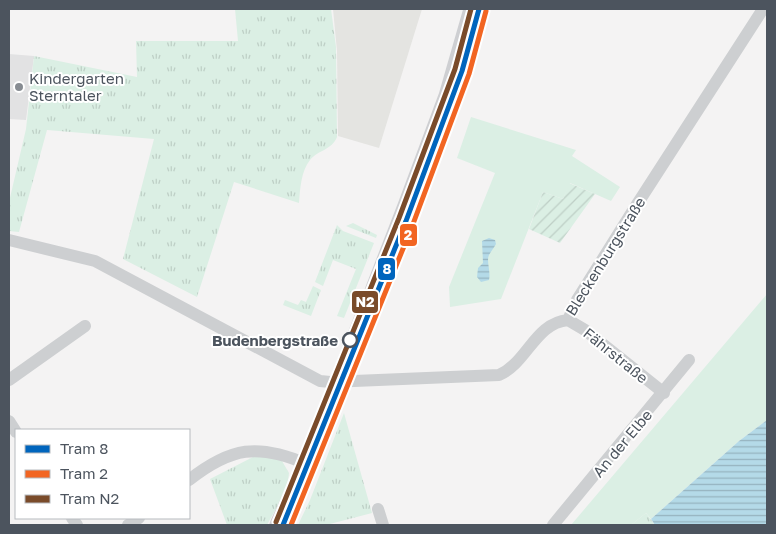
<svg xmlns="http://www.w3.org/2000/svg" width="776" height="534" viewBox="0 0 776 534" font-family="'Golos Text',sans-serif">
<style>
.commercial{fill:#e4e4e1}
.education{fill:#e2e2e3}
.grass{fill:url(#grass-tufts)}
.park{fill:#dbefe4}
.garden{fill:url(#garden-furrows)}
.water{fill:url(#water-rules)}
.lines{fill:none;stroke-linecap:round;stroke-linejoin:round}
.street{stroke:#cdcfd1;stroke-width:12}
.secondary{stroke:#cecfd2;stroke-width:19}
.tram-1-casing{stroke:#fff;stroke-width:9}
.tram-2-casing{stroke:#fff;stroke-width:9}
.tram-3-casing{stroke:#fff;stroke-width:9}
.tram-1{stroke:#0065bd;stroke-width:5}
.tram-2{stroke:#f26522;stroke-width:5}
.tram-3{stroke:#7a4b2a;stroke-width:5}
.poi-dot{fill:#878c92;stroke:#fff;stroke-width:2}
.stop-dot{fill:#fff;stroke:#4c545e;stroke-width:2.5}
.labels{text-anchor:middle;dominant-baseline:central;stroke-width:4;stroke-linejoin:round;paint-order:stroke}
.poi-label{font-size:15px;fill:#4c545e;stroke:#fff;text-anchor:start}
.street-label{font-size:15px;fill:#4c545e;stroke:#fff}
.stop-label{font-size:15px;font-weight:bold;fill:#4c545e;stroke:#fff;text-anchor:end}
.line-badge{stroke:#fff;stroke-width:2}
.badge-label{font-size:14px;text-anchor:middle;font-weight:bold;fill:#fff}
</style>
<defs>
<pattern id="grass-tufts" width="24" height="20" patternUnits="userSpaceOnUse" patternTransform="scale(1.25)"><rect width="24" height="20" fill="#dbefe4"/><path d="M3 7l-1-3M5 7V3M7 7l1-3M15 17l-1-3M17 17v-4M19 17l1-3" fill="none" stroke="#becfc6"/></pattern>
<pattern id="garden-furrows" width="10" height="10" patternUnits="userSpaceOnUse" patternTransform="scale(1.25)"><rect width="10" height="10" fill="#dbefe4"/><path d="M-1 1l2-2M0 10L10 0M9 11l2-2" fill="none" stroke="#becfc6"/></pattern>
<pattern id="water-rules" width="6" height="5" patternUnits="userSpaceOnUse" patternTransform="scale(1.25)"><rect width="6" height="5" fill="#b4dae8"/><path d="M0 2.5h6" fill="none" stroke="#95b3bf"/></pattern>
</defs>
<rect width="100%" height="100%" fill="#f4f3f3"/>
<path class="commercial" d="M333,9H422L379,148L338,136L337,51Z"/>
<path class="education" d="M9,54L34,56L26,120L9,119Z"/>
<path class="grass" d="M235,9H331L336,47L337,137C332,150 318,150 310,160C301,171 300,189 299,203L234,182L197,297L123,259L154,139L47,130L19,232L9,231V202L26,129L34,56L137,77L136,41H238Z
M353,223L377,235L376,238L346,226Z
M337,225L343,231L374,243L344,318L337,316L356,269L333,260L323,286L315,282Z
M313,286L321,290L311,316L283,305L285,300L298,305L301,300L306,302Z
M344,413L372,513L326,525H298L310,500Z
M262,455L282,461L289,473C288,490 275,510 267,525H227L210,479L253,457Z
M646,513L655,525H631Z"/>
<path class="park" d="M471,117L576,150L572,156L620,187L611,201L570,183L563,199L543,192L501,299L450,307L449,287L495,173L457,158Z
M767,294V420L739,441L651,519L646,513L631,525H571Z"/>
<path class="garden" d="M569,183L595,194L560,243L529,229L543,192L563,199Z"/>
<path class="water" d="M489,238L495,240L496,244C494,248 491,251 489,255C486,261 491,271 489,280L481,282L477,277L478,268L483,263L482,241Z
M767,420V525H655L651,519L739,441Z"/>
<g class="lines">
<path class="street" d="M9,240L95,261L320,381L330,382L499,375C527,363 535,323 568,320L577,300L634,209L763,9
M568,320L585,330L664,393
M9,380L85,326
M9,421L16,432
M189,480C231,447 258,443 307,464
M378,509L383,525
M72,518L77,525
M128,525L139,518
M553,525L689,360"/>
<path class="secondary" d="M279,525L307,464L407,206L448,96L473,9"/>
<g class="tram-1-casing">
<path id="tram-1" d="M283,525L406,221L462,71L479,9"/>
</g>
<g class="tram-2-casing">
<path id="tram-2" d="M291,525L413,224L469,74L486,11"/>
</g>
<g class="tram-3-casing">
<path id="tram-3" d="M276,522L399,218L455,69L471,9"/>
</g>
<use href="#tram-1" class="tram-1"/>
<use href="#tram-2" class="tram-2"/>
<use href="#tram-3" class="tram-3"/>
</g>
<circle class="poi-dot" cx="19" cy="87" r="5"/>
<circle class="stop-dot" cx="350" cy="340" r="7"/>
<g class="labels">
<g class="poi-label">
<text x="29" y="78">Kindergarten<tspan x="29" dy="17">Sterntaler</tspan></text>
</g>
<g class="street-label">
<text transform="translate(605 256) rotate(-58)">Bleckenburgstraße</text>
<text transform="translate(616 355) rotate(39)">Fährstraße</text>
<text transform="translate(622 443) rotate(-50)">An der Elbe</text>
</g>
<g class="stop-label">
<text x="338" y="340">Budenbergstraße</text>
</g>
</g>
<g class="line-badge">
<rect x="399" y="223" width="19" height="24" rx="5" fill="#f26522"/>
<rect x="377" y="257" width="19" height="24" rx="5" fill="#0065bd"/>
<rect x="351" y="290" width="28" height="24" rx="5" fill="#7a4b2a"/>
</g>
<g class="badge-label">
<text x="408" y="240">2</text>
<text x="387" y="274">8</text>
<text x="365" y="307">N2</text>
</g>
<rect width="776" height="534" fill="none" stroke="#4c545e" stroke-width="20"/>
<rect x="15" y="429" width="175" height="90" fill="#ffffff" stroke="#b7bbbf"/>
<rect x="25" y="445" width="25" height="8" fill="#0065bd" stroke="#b7bbbf"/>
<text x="60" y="454" font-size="15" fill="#4c545e">Tram 8</text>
<rect x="25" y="470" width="25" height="8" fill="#f26522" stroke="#b7bbbf"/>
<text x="60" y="479" font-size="15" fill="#4c545e">Tram 2</text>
<rect x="25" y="495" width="25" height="8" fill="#7a4b2a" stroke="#b7bbbf"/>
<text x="60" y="504" font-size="15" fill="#4c545e">Tram N2</text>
</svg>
